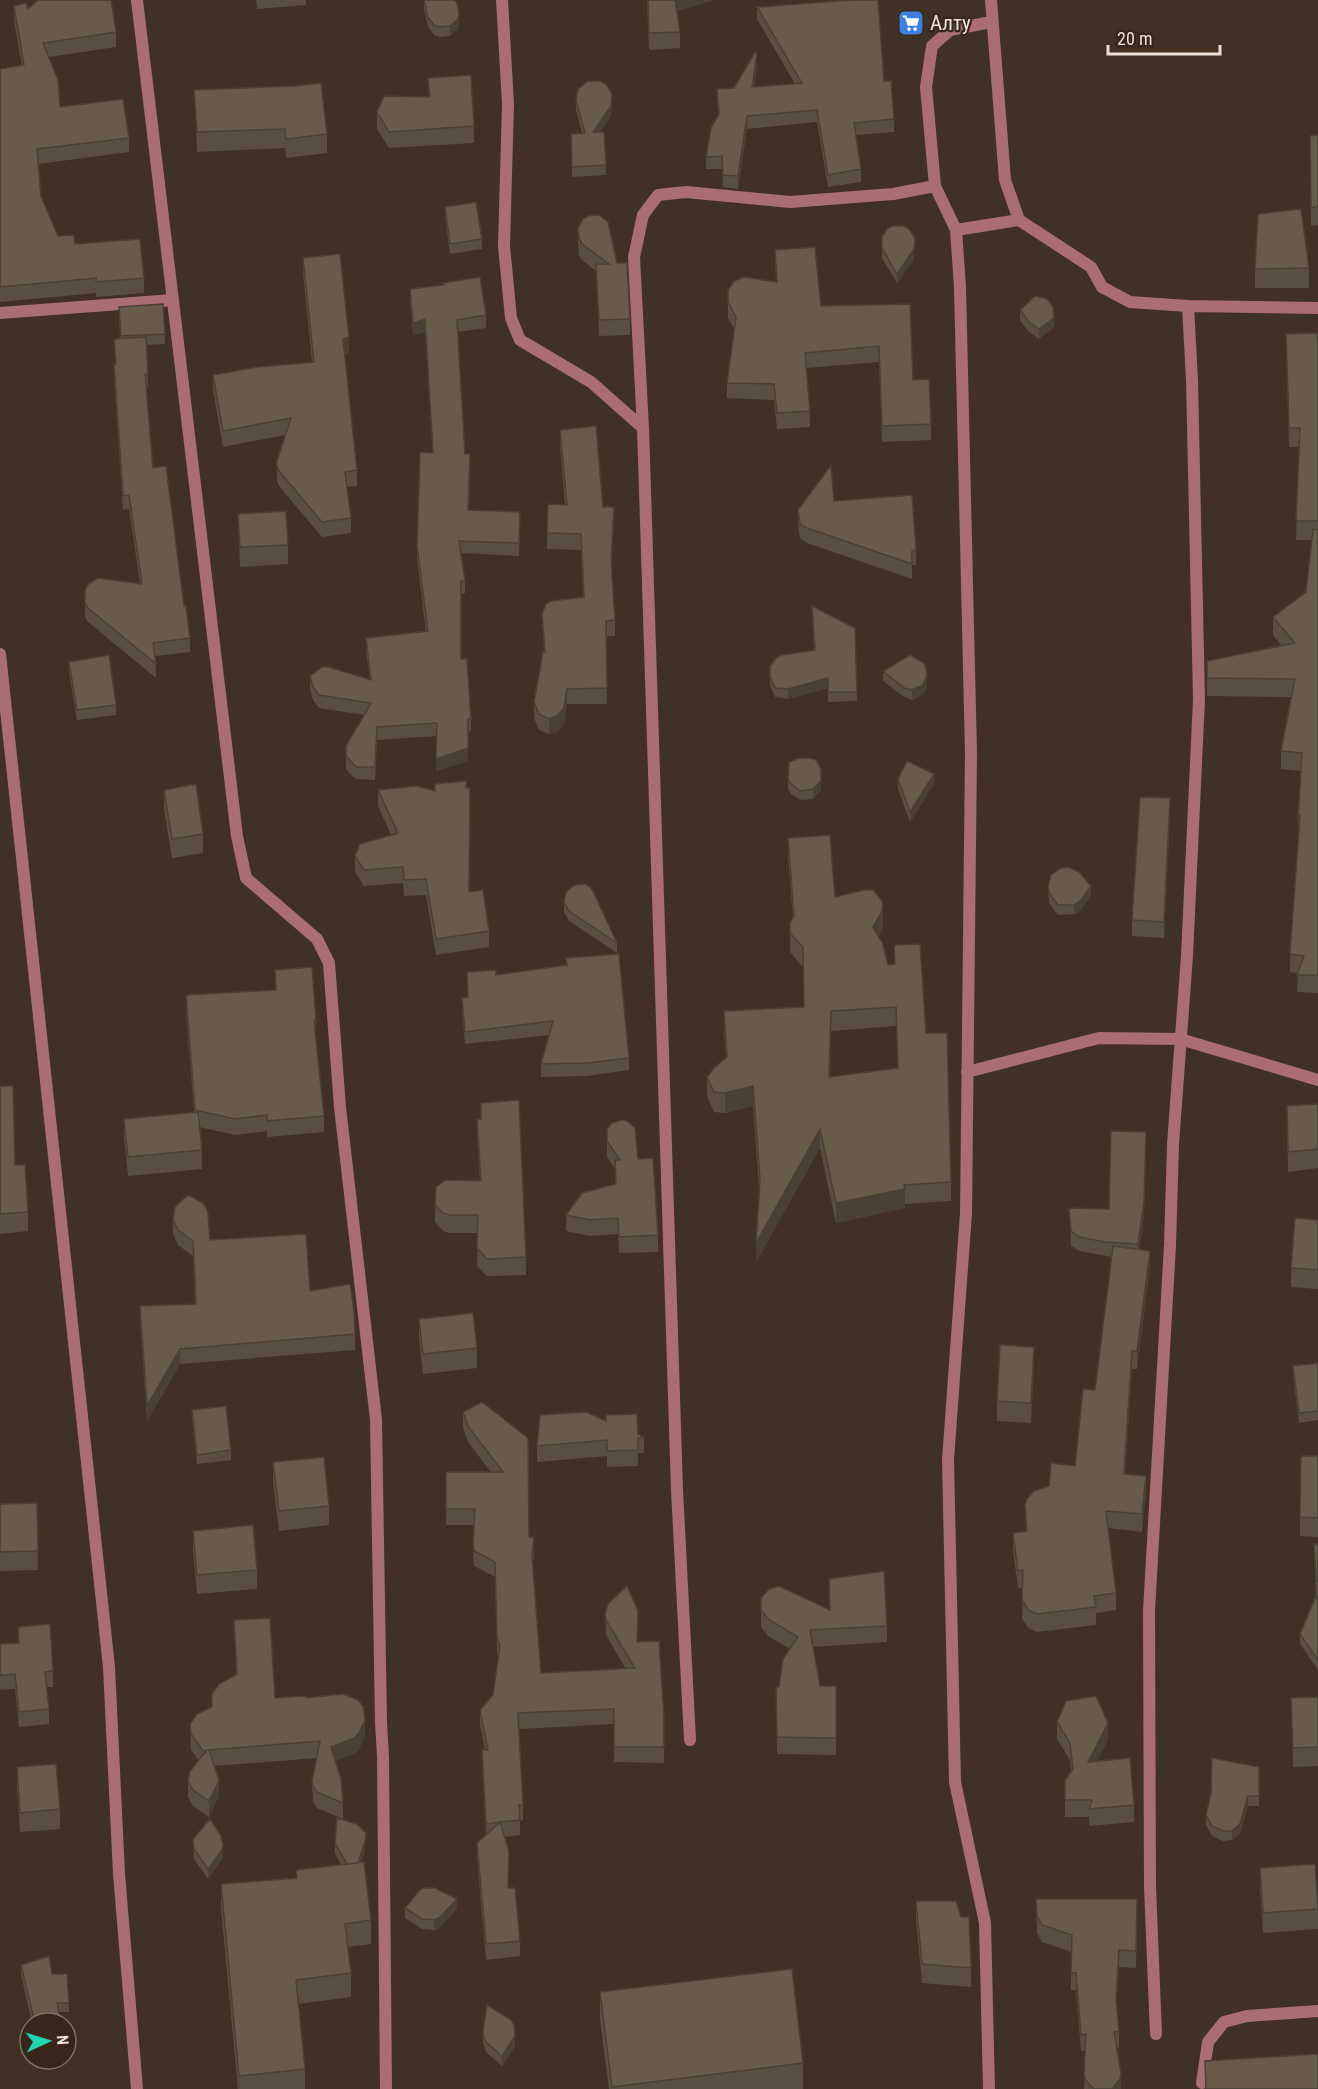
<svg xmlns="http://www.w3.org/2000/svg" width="1318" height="2089" viewBox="0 0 1318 2089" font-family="'Roboto Condensed',sans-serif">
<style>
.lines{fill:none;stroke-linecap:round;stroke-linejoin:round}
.service{stroke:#aa6d72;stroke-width:12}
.minor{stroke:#aa6d72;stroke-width:12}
.wall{fill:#5a4e40;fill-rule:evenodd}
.shaded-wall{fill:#4a4034}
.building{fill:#695b4a;stroke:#4a4034;stroke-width:1.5;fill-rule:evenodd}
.labels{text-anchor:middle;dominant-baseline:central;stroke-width:4.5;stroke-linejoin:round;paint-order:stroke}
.poi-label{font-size:21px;fill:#ebe1d9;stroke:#36271a;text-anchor:start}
</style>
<rect width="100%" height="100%" fill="#413124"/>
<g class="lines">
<path class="service" d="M1202,2083L1208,2042L1224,2022L1247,2016L1318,2011"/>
<path class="minor" d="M137,0L237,836L246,878L317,939L329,963L340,1107L376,1420L381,1723L383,1756L386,2089
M502,0L508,104L504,246L511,318L520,340L591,382L643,428
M991,0L1005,180L1019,220L1091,267L1102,287L1130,302L1188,306L1318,308
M956,230L1019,220
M0,313L173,300
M0,654L109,1667L119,1874L137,2089
M967,1072L1099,1038L1180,1039L1318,1080
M690,1740L677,1490L643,428L634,257L643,215L658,195L686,192L790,202L893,194L935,186
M1156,2034L1150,1887L1149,1611L1170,1245L1173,1144L1187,956L1199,699L1192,380L1188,306
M989,2089L985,1923L955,1782L948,1460L966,1213L971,753L960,287L956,230L935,186L926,87L932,46L950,30L991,22"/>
</g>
<path class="wall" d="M256,0H306V5L257,9Z
M424,0L459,23L458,28L450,36L440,37L434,35L428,27L424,8Z
M647,0H714L677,11L680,32V48L649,50Z
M14,6L116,32V47L49,57L60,107L129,138V152L38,164L41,196L58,236L144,278V293L96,297V293L0,302V69L22,66L14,21Z
M757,7L884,81L894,119V132L856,135L861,169V182L828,187L817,122L747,129L738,189L723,187L722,169H706V157L718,116L717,89L734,88L757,66L754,87L795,84L757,19Z
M428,78L474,126V143L389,148L377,129V112L429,97Z
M194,90L327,134V153L286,158L285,148L197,152Z
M576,100L612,104L611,116L600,132L606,165V175L572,177L571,134L582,133L576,110Z
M1318,135V225L1311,226L1310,136Z
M445,207L482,239V249L450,254L445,217Z
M578,228L617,263L630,319V335L599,336L596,271L582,260L579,256L578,245Z
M882,237L914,259L897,283L882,258Z
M775,250L821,306L910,304L913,380L931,424V440L882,442L879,362L806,368L810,411V427L777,429L774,400L727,398V383L735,330L728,318V290L776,282Z
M303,258L349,353L344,354L357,470V486L347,487L351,518V533L322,537L279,486L277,481V461L285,435L223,447L213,390V375L312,362L303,273Z
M1309,268V288H1255V269Z
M410,289L486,315V328L458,332L465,454L470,467L469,510L520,525L519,556L461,553L465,581V593L461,594V659L471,719V731L468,732V761L436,771L437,736L377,740L375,780L357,779L353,777L346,769V746L364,715L319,708L313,700L310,689V676L370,679L366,651V638L426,632L417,559V546L433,453L425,332L413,335L410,301Z
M119,307L165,334V344L146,345L148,387L146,388L153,468L190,638V652L155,656L156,678L88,622L85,617V591L140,583L129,509L123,510L114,378V364H115L114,339H120Z
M1020,310L1054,327L1039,339L1028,331L1020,320Z
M1286,334L1318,343V993L1297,992L1298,973L1290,972V954L1299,836H1298L1301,771L1281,769V751L1291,697L1207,696V661L1281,645L1273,635V617L1306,592L1312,540H1296L1299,447H1289Z
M560,430L603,507L614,523L611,567L615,620V636H606L607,704H567L564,724L557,732L549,734L539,730L534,718V702L544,652L542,614L583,597L581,550L547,549V533L565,505L560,446Z
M834,501L916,550V565H912V579L807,543L800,538L798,525V510Z
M238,514L288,545V564L240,567Z
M812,606L855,628L857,701L828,702V688L788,699L775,697L770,686V666L814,650Z
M69,662L116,705V715L77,720L69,672Z
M883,671L927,685L926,690L923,694L912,700L904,697L883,681Z
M788,779L821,790L813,799L801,800L791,794L788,789Z
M898,779L934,784L910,822L898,789Z
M164,790L203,834V853L172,858L164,809Z
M378,790L469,892L489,931V947L436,955L426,895L404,896L403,883L364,886L355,872V856L391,835L378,806Z
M1170,814L1164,938L1132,936V920Z
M788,838L835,897L883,921L882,930L878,936L888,965L894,964V945L926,1033L951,1182V1201L905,1204V1208L836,1223L820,1148L756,1262L759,1189L753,1106L725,1113L714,1112L707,1096V1077L726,1058L724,1031V1011L804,1007L803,967L790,952V933L793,918L788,857ZM896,1026L898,1068L830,1077L831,1031Z
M1048,886L1091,895L1080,911L1074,914L1058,915L1049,903Z
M564,902L617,943V953L569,921L564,912Z
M566,958L629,1058V1070L587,1076L541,1077V1064L550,1035L465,1044L462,1011V998L468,997L496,975L566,965Z
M275,970L316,1020V1035L324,1116V1132L267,1137V1131L235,1135L199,1127L202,1150V1169L128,1176L124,1138V1119L194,1112L186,1012V995L275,990Z
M0,1086L15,1165L28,1212V1231L0,1234Z
M1318,1104V1168L1288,1172L1287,1106Z
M477,1119L526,1257V1275L487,1276L477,1266L478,1233H449L443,1231L435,1222V1205L480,1181L477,1137Z
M607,1129L638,1159L658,1235V1252L619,1253L618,1234L590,1236L566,1231V1215L615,1184V1169L607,1157Z
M1146,1146L1144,1216L1139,1250L1150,1268L1137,1369H1132L1125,1474L1146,1493L1142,1532L1108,1528L1116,1593V1610L1096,1613V1625L1037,1632L1028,1628L1022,1618L1023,1588H1018L1013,1550V1533L1026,1531L1025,1504L1075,1466L1095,1390L1112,1257L1080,1251L1071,1246L1069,1208L1109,1209Z
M173,1219L210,1240L310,1291L355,1334V1350L180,1364L147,1421L140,1321V1306L195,1304L193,1256L178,1245L173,1234Z
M1318,1220V1289L1291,1287V1268Z
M419,1319L477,1348V1368L423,1374L419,1338Z
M1318,1363V1420L1299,1423L1293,1375V1366Z
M1034,1366L1031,1423L997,1421V1401Z
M482,1402L534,1552L533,1564L541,1673L626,1669L606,1635L605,1614L638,1642L664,1717V1763L614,1762V1724L519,1729L523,1805V1820L520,1821V1835L505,1837L509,1867L508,1888L520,1941V1956L486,1960L477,1858V1843L486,1835L482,1766V1750H485L480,1725V1710L493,1695L498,1657L497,1653L495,1577L474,1566L473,1559L474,1525H446V1472H491L468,1442L463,1428V1412Z
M192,1410L231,1450V1460L197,1464L192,1420Z
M638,1434L644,1437V1453H638V1466L607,1467V1456L537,1462V1446Z
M1318,1456V1537L1300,1536V1517Z
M273,1462L329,1506V1525L279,1531L273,1482Z
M37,1503L38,1570L0,1571V1504Z
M193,1531L257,1570V1589L197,1594L193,1550Z
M1314,1544H1318V1670L1300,1644V1634L1316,1597Z
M829,1579L887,1626V1642L813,1647L820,1686H836V1755L777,1754L776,1687H779L790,1649L768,1636L761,1627V1598L830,1610Z
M234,1620L275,1698H306L365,1736L359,1749L354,1754L335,1761L343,1803V1819L317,1808L313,1802L312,1781L317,1758L214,1766L219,1796L209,1817L193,1806L188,1797V1781L199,1761L191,1750L190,1724L212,1707L236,1674Z
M18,1627L53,1671V1687H46L49,1709V1724L19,1727L15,1689L0,1690V1644L18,1643Z
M1318,1697V1766L1293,1767L1291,1698Z
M1057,1722L1108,1740L1097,1761L1134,1805V1822L1089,1826V1817H1065V1800L1071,1771L1070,1760L1057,1739Z
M17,1767L60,1809V1829L20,1832L17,1787Z
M1259,1767V1806H1248L1240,1834L1232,1840L1223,1841L1212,1836L1206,1825V1815Z
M193,1839L223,1855L222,1859L208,1879L194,1859Z
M335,1843L365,1851L361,1862L371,1920V1944L348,1947L351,1973V1997L298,2004L305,2069V2089H238L221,1909V1884L296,1878V1870L341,1865L335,1853Z
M1260,1868L1318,1898V1929L1263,1933L1260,1888Z
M1036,1899H1137L1136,1968L1119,1967L1116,2005L1119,2031V2048L1117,2049L1121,2089H1084L1086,2051H1081L1076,1990H1071V1952L1042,1942L1037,1933Z
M916,1901L961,1917L971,1968V1987L922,1983L916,1920Z
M405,1908L457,1909L439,1928L434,1930L422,1929L405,1918Z
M21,1965L52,1974L69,2003V2012H59L61,2023H32L21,1975Z
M600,1992L803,2063V2089H609L600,2020Z
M483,2032L515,2046L502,2066L486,2052L483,2042Z
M1205,2061L1318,2089H1205Z"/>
<path class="shaded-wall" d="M674,0H714L674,12Z
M459,13V23L458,28L450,36V26Z
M757,53V66L752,99V87Z
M612,94L611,116L593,142V132Z
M747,116V129L738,189V176Z
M915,238L914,259L897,283V274Z
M1054,318V327L1039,339V329Z
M425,319V332L413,335V323Z
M349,337V353L343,354V339Z
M614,507V523L611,575V560Z
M927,675V685L926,690L923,694L912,700V690Z
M828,678V688L788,699V689Z
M567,689V704L564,724L557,732L549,734V719Z
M468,719V761L436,771V759Z
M821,769V790L813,799V789Z
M934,774V784L910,822V812Z
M1170,798V814L1164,938V922Z
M1300,816V834L1298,836V819Z
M1091,886V895L1080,911L1074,914V905Z
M883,902V921L882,930L873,947V927Z
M753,1086V1106L725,1113V1093Z
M820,1129V1148L756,1262V1243Z
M1146,1146L1144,1216L1138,1259V1244Z
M905,1189V1208L836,1223V1203Z
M1150,1251V1268L1137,1369V1351Z
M1034,1347V1366L1031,1423V1403Z
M180,1349V1364L147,1421V1406Z
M1132,1351V1369L1124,1491V1474Z
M1146,1476V1493L1142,1532V1514Z
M365,1720V1736L359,1749L354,1754L331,1762V1747Z
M1108,1723V1740L1088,1779V1762Z
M219,1780V1796L209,1817V1801Z
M1248,1796V1806L1240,1834L1232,1840V1831Z
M366,1833L365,1851L354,1886V1876Z
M223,1845V1855L222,1859L208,1879V1869Z
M457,1899V1909L439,1928L434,1930V1920Z
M1119,1950V1967L1116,2015V1998Z
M515,2036V2046L502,2066V2056Z
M42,2059H64L42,2063Z
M1121,2073V2089H1111Z"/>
<path class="building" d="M38,0H111L116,32L43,43L58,80L60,107L123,99L129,138L37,149L41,196L58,236L74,235L75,244L140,239L144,278L96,282V278L0,287V69L24,65L14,6L26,3L28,9Z
M424,0H454L457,3L459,13L458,19L450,26L440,27L434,25L428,17Z
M648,0H675L680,32L649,33Z
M851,0H878L884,81H891L894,119L854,123L861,169L828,175L817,110L747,116L738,176L723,175L722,156L706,157L711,128L719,114L717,89L734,88L755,52L757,53L752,87L802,83L757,7Z
M471,75L474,126L389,132L377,112L384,96L430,97L428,78Z
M588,81H600L606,84L612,94L611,106L593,132H604L606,165L572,167L571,134L585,133L576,100L578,89Z
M321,83L327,134L286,139L285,129L197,132L194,90L294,86Z
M1318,135V206L1311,208L1310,136Z
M476,202L482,239L450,244L445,207Z
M1301,209L1309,268L1255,269L1258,214Z
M599,215L608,222L617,263H627L630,319L599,320L596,264H609L582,244L579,239L578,228L583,219L588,216Z
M893,226H904L909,229L915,238L914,249L897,274L882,248V237L888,228Z
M815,247L821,306L910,304L913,380L929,379L931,424L882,426L879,346L805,353L810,411L777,413L774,384L727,383L736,317L728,302V290L734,281L744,277L777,282L775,250Z
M340,254L349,337L343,339L357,470L345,472L351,518L322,522L279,471L277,466V461L291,418L223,431L213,375L257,367L314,362L303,258Z
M480,277L486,315L457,320L465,454H470L468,510L520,512L519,543L459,541L465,581H461V659H467L471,719H468V748L436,759L437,723L377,727L375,767H357L353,764L346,756V746L371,703L319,695L313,687L310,676L322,667H329L371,680L366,638L428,631L417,546L420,452L433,453L425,319L413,323L410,289L444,285L443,283Z
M1035,296L1047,299L1053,307L1054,318L1039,329L1028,321L1020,310Z
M163,304L165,334L121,336L119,307Z
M1317,333L1318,343V521H1296L1300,428H1289L1286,334Z
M146,337L148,374H145L153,468L166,466L184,606H186L190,638L153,643L156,664L88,608L85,603V591L87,585L98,578L142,584L129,495L123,496L114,364H116L114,339Z
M596,426L603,507H614L611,560L615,620L606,621L607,688L567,689L564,708L557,716L549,719L539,714L534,702L543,652H545L542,614L546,604L551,601L584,597L581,534L547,533L548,504L567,505L560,430Z
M831,465L834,501L912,495L916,550L912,551V564L807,528L800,524L798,510Z
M286,511L288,545L240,547L238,514Z
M1313,529L1318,530V975H1297L1304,956L1290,954L1300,816L1298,819L1302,753L1281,751L1295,679L1207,678V661L1295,643L1273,617L1306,592Z
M812,606L855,628L857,692H828V678L788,689L775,688L770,677V666L777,657L782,655L815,650Z
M109,655L116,705L77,710L69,662Z
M910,655L925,664L927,675L923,685L912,690L904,688L883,671Z
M800,758H810L816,760L821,769V781L813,789L801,791L791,784L788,779L789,762Z
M907,761L934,774L910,812L898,779Z
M466,781V788H470L469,892L483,890L489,931L436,939L426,879L404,880L403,867L364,870L355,856L360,844L398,833L378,790L416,786L435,791V784Z
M196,784L203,834L172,839L164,790Z
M1140,797L1170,798L1164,922L1132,920Z
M830,835L835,897L865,890H873L883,902L882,911L873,927L883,944L888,965L895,964L894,945L920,944L926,1033H947L951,1182L904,1185L905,1189L836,1203L820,1129L756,1243L760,1179L753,1086L725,1093L714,1092L707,1077L714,1068L727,1057L724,1011L804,1007L803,947L790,933V922L794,916L788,838ZM896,1007L898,1068L829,1077L831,1011Z
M1068,867L1079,872L1091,886L1080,901L1074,905H1058L1049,893L1048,886L1051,875L1061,868Z
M585,884L590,887L593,891L617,943L569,911L564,902L566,892L574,885Z
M619,954L629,1058L587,1063L541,1064L553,1021L465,1032L462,998L468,997L467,972L496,970V975L567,965L566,958Z
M312,967L316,1020H314L324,1116L267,1121V1115L235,1119L195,1110L186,995L276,990L275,970Z
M0,1086H13L15,1165H25L28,1212L0,1214Z
M519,1100L526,1257L487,1259L477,1248L478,1215H449L443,1213L435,1205L436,1187L446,1180L481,1181L477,1119H481V1103Z
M1318,1104V1149L1288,1152L1287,1106Z
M198,1112L202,1150L128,1157L124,1119Z
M622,1120L627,1121L635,1128L638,1159L653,1158L658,1235L619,1237L618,1218L590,1220L566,1215L582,1193L616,1184L615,1160H620L607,1141V1129L612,1123Z
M1111,1131L1146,1132L1144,1201L1138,1244L1105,1242L1080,1237L1071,1231L1069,1208L1109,1209Z
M188,1195L203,1203L206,1208L208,1213L210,1240L306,1234L310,1291L350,1284L354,1310L355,1334L180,1349L147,1406L140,1306L196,1304L193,1241L178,1230L173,1219L175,1207Z
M1295,1218L1318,1220V1270L1291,1268Z
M1113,1246L1150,1251L1137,1351H1132L1124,1474L1146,1476L1142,1514L1106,1511L1116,1593L1094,1596L1096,1607L1037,1614L1028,1610L1022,1600L1023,1570L1018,1571L1013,1533L1027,1531L1025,1504L1027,1499L1034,1491L1049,1486L1051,1463L1075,1466L1083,1389L1095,1390Z
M473,1313L477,1348L423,1354L419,1319Z
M1000,1345L1034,1347L1031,1403L997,1401Z
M1318,1363V1411L1299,1413L1293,1366Z
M482,1402L528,1438L529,1537H534L532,1555L541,1673L635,1668L606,1620L605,1614L608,1604L627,1586L638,1611L637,1642L659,1641L664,1717V1747H614V1709L518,1713L523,1805H519L520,1820L500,1822L509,1851L508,1888H515L520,1941L486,1944L477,1843L500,1822L486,1824L482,1750H488L480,1710L493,1695L500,1645L497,1638L495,1562L474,1551L473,1543L475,1509H446V1472H503L468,1426L463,1412Z
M226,1406L231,1450L197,1455L192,1410Z
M586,1412L606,1421V1415L637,1414L638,1434L644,1437L638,1438V1450L607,1451V1440L537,1446L540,1415Z
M1301,1456H1318V1518L1300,1517Z
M324,1457L329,1506L279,1511L273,1462Z
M37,1503L38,1551L0,1552V1504Z
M253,1525L257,1570L197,1575L193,1531Z
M1314,1544H1318V1581H1316Z
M884,1571L887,1626L810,1630L820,1686H836V1738L777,1737L776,1687H779L783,1659L798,1637L768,1619L761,1610V1598L769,1589L779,1586L830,1610L829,1579Z
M1316,1596L1318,1600V1660L1300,1634Z
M270,1618L275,1698L306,1696V1698L343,1694L358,1700L363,1706L365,1720L359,1733L354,1738L331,1747L341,1779L343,1803L317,1792L313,1786L312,1781L320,1741L209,1750L219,1780L209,1801L193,1790L188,1781L190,1771L207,1750L203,1751L191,1734L190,1724L197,1714L212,1707V1694L219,1684L237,1674L234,1620Z
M50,1624L53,1671L45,1672L49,1709L19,1712L15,1674L0,1675V1644L19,1643L18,1627Z
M1096,1696L1108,1723L1088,1762L1130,1758L1134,1805L1089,1809L1092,1800H1065V1780L1073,1769L1070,1743L1057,1722L1066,1701Z
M1318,1697V1747L1293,1748L1291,1698Z
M1212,1758L1259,1767V1796H1248L1240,1824L1232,1831H1223L1212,1826L1206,1815L1211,1794Z
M56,1764L60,1809L20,1813L17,1767Z
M337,1818L357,1824L366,1833L365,1841L358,1863L347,1864L335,1843Z
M210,1819L221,1836L223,1845L222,1850L208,1869L194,1849L193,1839Z
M364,1862L371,1920L345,1924L351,1973L296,1980L305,2069L239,2076L221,1884L297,1878L296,1870Z
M1315,1864L1318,1909L1263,1913L1260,1868Z
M423,1888H435L457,1899L439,1918L434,1920L422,1919L405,1908L419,1891Z
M1036,1899H1137L1136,1951L1119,1950L1116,1998L1119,2031L1114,2032L1121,2073L1120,2079L1112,2089H1094L1086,2081L1084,2075L1086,2034L1081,2035L1076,1973H1071L1072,1935L1042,1925L1037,1916Z
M916,1901H956L961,1917H969L971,1968L922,1964Z
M49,1956L52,1974H67L69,2003H57L61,2023H35L21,1965Z
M792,1969L803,2063L612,2087L600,1992Z
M487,2005L511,2020L514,2025L515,2036L502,2056L486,2042L484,2038L483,2032Z
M1318,2054V2089H1206L1205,2061Z"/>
<defs>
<g id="supermarket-square" transform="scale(1.35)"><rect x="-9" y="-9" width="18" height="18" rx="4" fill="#3f7fe0" stroke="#36271a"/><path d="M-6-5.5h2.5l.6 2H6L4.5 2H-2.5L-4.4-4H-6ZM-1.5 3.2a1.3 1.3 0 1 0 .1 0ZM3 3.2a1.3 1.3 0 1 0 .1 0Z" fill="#fff"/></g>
</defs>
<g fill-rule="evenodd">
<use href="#supermarket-square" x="911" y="23"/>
</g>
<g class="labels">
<g class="poi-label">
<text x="930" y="23">Алту</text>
</g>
</g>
<g transform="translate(48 2041) rotate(86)"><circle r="28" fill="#36271a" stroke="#7e7166" stroke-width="1.5"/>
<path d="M0-4.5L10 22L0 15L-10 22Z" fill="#21d5b0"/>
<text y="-9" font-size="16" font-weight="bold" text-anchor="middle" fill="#ebe1d9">N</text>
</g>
<path d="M1108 45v9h112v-9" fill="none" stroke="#ebe1d9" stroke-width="3"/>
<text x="1117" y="45" font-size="18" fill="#ebe1d9" stroke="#36271a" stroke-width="4.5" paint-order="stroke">20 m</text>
</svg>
